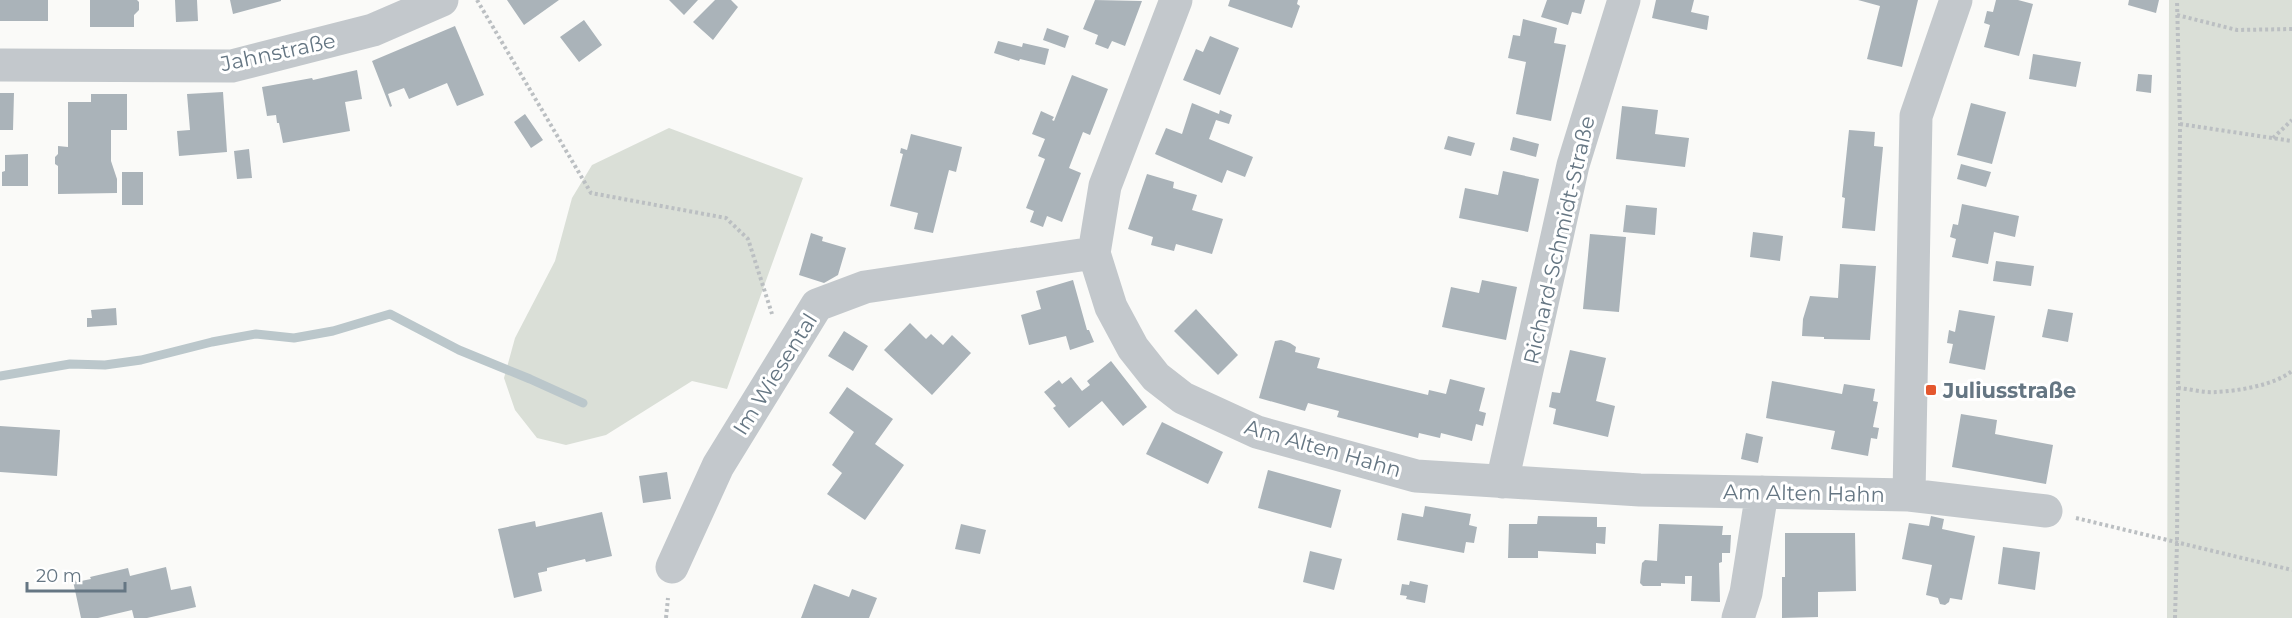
<svg xmlns="http://www.w3.org/2000/svg" width="2292" height="618" viewBox="0 0 2292 618" font-family="Montserrat,sans-serif">
<style>
.green{fill:#dadfd7}
.lines{fill:none;stroke-linecap:round;stroke-linejoin:round}
.stream{stroke:#bbc7cb;stroke-width:9}
.building{fill:#aab3b9}
.path{stroke:#bbbfc2;stroke-width:4;stroke-dasharray:3 3;stroke-linecap:butt}
.street{stroke:#c3c8cc;stroke-width:33}
.poi-dot{fill:#e4572e;stroke:#fff;stroke-width:2}
.labels{text-anchor:middle;dominant-baseline:central;stroke-width:6;stroke-linejoin:round;paint-order:stroke}
.street-label{font-size:21px;fill:#657683;stroke:#fff}
.poi-label{font-size:21px;font-weight:bold;fill:#657683;stroke:#fff;text-anchor:start}
</style>
<rect width="100%" height="100%" fill="#fafaf8"/>
<path class="green" d="M2169,0H2292V618H2167Z
M669,128L803,178L727,389L692,381L606,435L566,445L537,438L515,410L504,378L515,338L555,261L572,198L592,165Z"/>
<g class="lines">
<path class="stream" d="M0,376L70,364L105,365L141,360L212,342L256,334L294,338L333,331L390,314L459,350L530,379L583,403"/>
</g>
<path class="building" d="M0,0H48V21H0Z
M90,0H137L139,2V10L134,15V27H90Z
M175,0H197L198,21L176,22Z
M230,0H281V1L233,14Z
M507,0H559L524,25Z
M669,0H698L684,15Z
M715,0H731L738,7L713,40L693,22Z
M1095,0L1142,1L1125,46L1112,41L1108,49L1095,44L1098,35L1083,29Z
M1230,0H1298L1297,4L1300,6L1292,28L1228,6Z
M1547,0H1585L1581,14L1572,12L1568,25L1541,17Z
M1656,0H1694L1691,12L1709,16L1707,30L1652,18Z
M1858,0H1918L1902,67L1867,59L1880,6Z
M1996,0H2018L2033,4L2019,56L1984,47L1990,25L1984,23L1987,11L1993,12Z
M2129,0H2159L2156,13L2128,5Z
M1523,19L1557,28L1554,43L1566,45L1551,121L1516,114L1526,62L1508,58L1513,35L1520,36Z
M584,20L602,45L579,62L560,37Z
M455,26L484,95L457,106L447,83L409,99L404,88L388,94L392,106L390,107L372,61Z
M1047,28L1069,36L1065,48L1043,40Z
M1210,36L1239,48L1220,95L1183,80L1196,49L1203,52Z
M998,41L1022,47L1023,43L1049,49L1045,65L1020,59L1019,61L994,53Z
M2033,54L2081,62L2076,87L2029,79Z
M357,70L362,99L345,102L350,131L283,143L279,123H277L276,115L267,116L262,87L312,78L313,80Z
M2138,74L2152,75L2151,93L2136,91Z
M1072,75L1108,89L1090,135L1083,132L1069,168L1081,173L1062,222L1047,216L1043,227L1030,222L1034,211L1026,208L1045,159L1038,156L1045,139L1032,134L1041,111L1054,117L1052,120L1054,121Z
M223,92L227,152L179,156L177,131L190,130L187,94Z
M0,93H14L13,130H0Z
M91,94H127V130H111V161L117,179V193L58,194V166L55,164V157L58,154V146L68,147V102H91Z
M1192,103L1219,114L1220,110L1232,115L1229,124L1216,120L1209,139L1253,157L1245,177L1227,170L1222,183L1155,154L1166,128L1182,134Z
M1971,103L2006,112L1992,164L1957,155Z
M1622,106L1658,110L1655,134L1689,138L1685,167L1616,159Z
M525,114L543,140L531,148L514,122Z
M1849,130L1875,132L1874,146L1883,147L1875,231L1842,228L1845,198L1842,197Z
M911,134L962,147L956,172L949,170L933,233L914,229L918,213L890,206L903,154L900,153L901,148L907,150Z
M1448,136L1475,143L1471,156L1444,149Z
M1513,137L1539,144L1536,157L1510,150Z
M249,149L252,178L237,179L234,151Z
M28,154V186H2V172L5,171V155Z
M1961,164L1991,172L1986,187L1957,179Z
M1503,171L1539,179L1528,232L1459,218L1465,188L1498,195Z
M122,172H143V205H122Z
M1147,174L1174,182L1173,188L1197,195L1192,210L1223,219L1212,254L1176,244L1174,251L1151,245L1153,237L1128,229Z
M1962,204L2019,216L2015,237L1994,232L1988,264L1952,257L1956,239L1950,237L1953,224L1958,225Z
M1626,205L1657,208L1655,235L1623,232Z
M1753,232L1783,236L1780,261L1750,257Z
M811,233L823,237L822,241L846,248L838,275L824,283L799,275Z
M1590,234L1626,237L1619,312L1583,309Z
M1996,261L2034,266L2031,286L1993,281Z
M1840,264L1876,266L1870,340L1824,339V337L1802,336L1803,319L1810,296L1838,298Z
M1073,280L1087,330H1089L1094,342L1070,350L1066,336L1029,345L1021,315L1041,309L1036,291Z
M1482,280L1517,287L1506,340L1442,327L1451,287L1479,293Z
M116,308L117,325L87,327V318H92L91,310Z
M1196,309L1238,355L1218,375L1174,331Z
M2048,309L2073,313L2068,342L2042,337Z
M1959,310L1995,316L1985,370L1949,363L1953,344L1947,343L1949,330L1955,332Z
M910,323L926,339L931,334L943,345L952,335L971,353L932,395L884,350Z
M844,331L868,346L853,371L828,356Z
M1281,340L1290,343L1296,347L1295,352L1320,358L1317,368L1428,395L1429,390L1446,394L1450,379L1485,388L1479,411L1486,413L1483,426L1476,424L1472,441L1441,433L1440,438L1419,433L1418,438L1337,417L1339,411L1308,403L1305,411L1259,398L1275,341Z
M1570,350L1606,358L1596,401L1615,406L1608,437L1553,424L1556,409L1549,407L1552,392L1560,393Z
M1111,361L1147,407L1123,426L1102,401L1069,428L1053,408L1056,406L1044,392L1059,380L1062,384L1071,377L1082,391L1090,385L1087,381Z
M1772,381L1842,394L1844,384L1875,389L1873,401L1878,402L1873,427L1879,428L1877,439L1871,438L1868,456L1831,449L1835,431L1766,418Z
M847,387L893,419L875,444L904,465L865,520L827,494L842,473L832,465L854,432L829,413Z
M1961,414L1997,420L1995,434L2053,445L2046,484L1952,467Z
M1162,422L1223,452L1208,484L1146,454Z
M0,426L60,430L57,476L0,472Z
M1746,433L1763,437L1758,463L1741,459Z
M1268,470L1341,490L1331,528L1258,508Z
M667,472L671,499L643,503L639,476Z
M1425,506L1471,514L1469,525L1477,527L1474,543L1466,542L1464,553L1397,540L1402,513L1423,517Z
M602,512L612,556L586,562L585,559L547,568V571L538,573L542,591L514,598L498,529L535,521L536,527Z
M1538,516L1597,517V527H1606L1605,544L1596,543V554L1538,551V558H1508L1509,524H1537Z
M1931,516L1944,519L1942,529L1975,536L1962,600L1950,598L1949,602L1945,605L1940,604L1938,598L1926,595L1932,565L1902,559L1909,523L1929,526Z
M961,524L986,530L980,554L955,549Z
M1659,524L1723,526L1722,535H1731L1730,553H1722V562L1719,563L1720,602L1691,601L1692,576H1685V584L1661,583V586H1643L1640,583L1642,563L1645,560L1657,561Z
M1785,533H1855L1856,591L1818,592V617L1782,618V577H1785Z
M2003,547L2040,552L2035,590L1998,584Z
M1310,551L1342,559L1334,590L1303,582Z
M166,567L171,590L191,586L196,607L147,618H134L132,610L98,618H81L73,581L75,580L76,582L91,579L90,577L128,568L130,576Z
M1410,581L1428,585L1425,603L1406,599L1407,596L1400,595L1402,584L1409,585Z
M814,584L849,597L852,589L877,598L869,618H801Z"/>
<g class="lines">
<path class="path" d="M477,0L591,193L726,218L748,239L772,314
M2177,15L2237,30L2292,29
M2180,124L2292,141
M2273,138L2292,120
M2178,388C2190,389 2204,393 2216,392C2238,391 2275,385 2292,371
M2076,518L2292,570
M666,618L668,598
M2175,618L2177,543L2180,124L2177,0"/>
<path class="street" d="M1176,0L1105,186L1094,253L1111,307L1133,348L1156,377L1183,398L1257,432L1416,476L1640,490L1909,495
M1956,0L1916,116L1909,495L2046,511
M0,65L232,66L373,30L442,0
M1502,482L1573,165L1624,0
M672,567L718,466L817,305L865,287L1094,253
M1738,618L1746,593L1762,492"/>
</g>
<rect class="poi-dot" x="1925" y="384" width="12" height="12" rx="3"/>
<g class="labels">
<g class="street-label">
<text transform="translate(278 52) rotate(-12)">Jahnstraße</text>
<text transform="translate(1559 240) rotate(-77)">Richard-Schmidt-Straße</text>
<text transform="translate(775 374) rotate(-58)">Im Wiesental</text>
<text transform="translate(1323 448) rotate(16)">Am Alten Hahn</text>
<text transform="translate(1804 493) rotate(1)">Am Alten Hahn</text>
</g>
<g class="poi-label">
<text x="1943" y="390">Juliusstraße</text>
</g>
</g>
<path d="M27 582v9h98v-9" fill="none" stroke="#657683" stroke-width="3"/>
<text x="36" y="582" font-size="18" fill="#657683" stroke="#ffffff" stroke-width="4.5" paint-order="stroke">20 m</text>
</svg>
